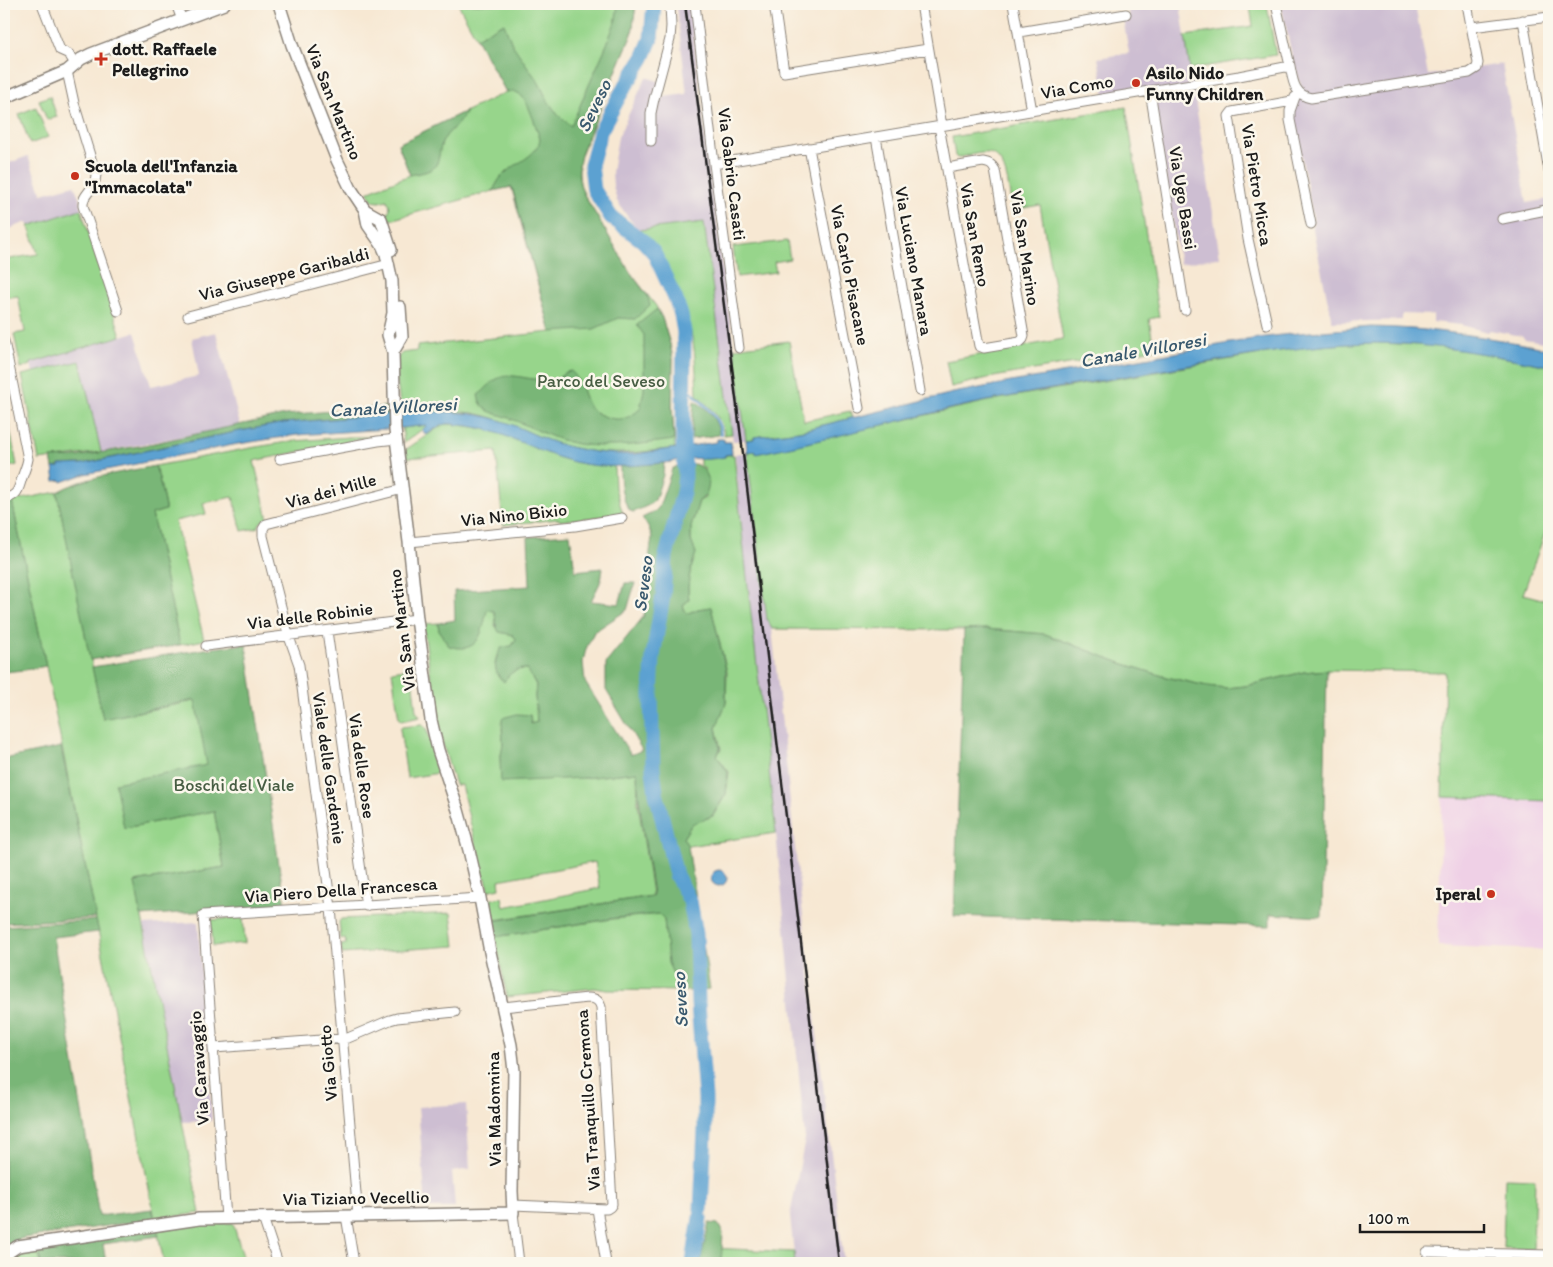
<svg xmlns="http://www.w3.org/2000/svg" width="1553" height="1267" viewBox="0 0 1553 1267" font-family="Itim,sans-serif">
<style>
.built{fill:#efd0e6}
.industrial{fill:#cdbed2}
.green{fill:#97d58b;stroke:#5a7854}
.forest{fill:#79b677;stroke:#4a694a}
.water{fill:#5ba1d1;stroke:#3c5e76}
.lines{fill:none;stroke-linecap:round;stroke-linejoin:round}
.stream{stroke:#5ba1d1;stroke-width:2.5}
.river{stroke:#5ba1d1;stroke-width:15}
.minor-casing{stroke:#8a8278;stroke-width:11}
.tertiary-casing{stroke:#8a8278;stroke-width:14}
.minor{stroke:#fff;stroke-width:9}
.tertiary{stroke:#fff;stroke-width:11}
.rail{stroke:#1c1c1c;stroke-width:2.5}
.poi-dot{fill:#c8321e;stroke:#fbf7ec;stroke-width:2}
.labels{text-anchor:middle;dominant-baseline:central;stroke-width:5;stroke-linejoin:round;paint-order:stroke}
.poi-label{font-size:18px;font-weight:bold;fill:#1c1c1c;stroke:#fbf7ec;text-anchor:start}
.street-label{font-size:18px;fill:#1c1c1c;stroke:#fbf7ec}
.park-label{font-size:18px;fill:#475d43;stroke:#fbf7ec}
.water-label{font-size:19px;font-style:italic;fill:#38586d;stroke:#fbf7ec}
</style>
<rect width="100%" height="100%" fill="#fbf7ec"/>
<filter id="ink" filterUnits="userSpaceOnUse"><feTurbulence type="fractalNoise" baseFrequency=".02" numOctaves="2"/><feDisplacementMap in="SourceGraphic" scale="10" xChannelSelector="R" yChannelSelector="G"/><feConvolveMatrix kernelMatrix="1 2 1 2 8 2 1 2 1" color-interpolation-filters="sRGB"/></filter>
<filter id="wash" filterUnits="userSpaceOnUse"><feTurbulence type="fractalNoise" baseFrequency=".0096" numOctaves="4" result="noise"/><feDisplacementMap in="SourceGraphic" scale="20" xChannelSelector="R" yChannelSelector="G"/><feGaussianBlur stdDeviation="1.12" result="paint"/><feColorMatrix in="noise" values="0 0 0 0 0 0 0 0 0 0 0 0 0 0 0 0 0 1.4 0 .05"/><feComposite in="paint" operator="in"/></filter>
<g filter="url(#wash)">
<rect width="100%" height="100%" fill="#f7e8d3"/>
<path class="built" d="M1442,797L1549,801V950L1438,946Z"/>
<path class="industrial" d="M676,4H690L702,109L746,440L733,441L704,222L639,230L627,216L617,201L613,186L612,172L618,137L646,77L661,82L657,98L687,94Z
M1127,4H1180L1220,257L1180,264L1151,89L1105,96L1098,58L1129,53L1123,18L1129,17Z
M1281,4H1415L1428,75L1502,64L1527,203L1549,199V343L1525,339L1522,336L1490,330L1488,332L1461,325L1433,322V315L1402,314V320L1332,322L1313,229V217L1293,112L1303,91L1294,65Z
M28,156L42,194L74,185L79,197L81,209L29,226L27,222L4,231V165Z
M135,332L151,386L199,376L192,338L216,332L240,425L101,452L80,361L33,373L31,363Z
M747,452L767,620L772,629L794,839L844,1263H795L790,1216L805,1139L776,833L745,560L735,454Z
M198,922L212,1121L182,1122L144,925Z
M466,1104L470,1169L452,1172L455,1208H426L418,1107Z"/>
<path class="green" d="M458,4H636L632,34L580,157C578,172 578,185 586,198L630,272L656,306L662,318L670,344L673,359L672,406L675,448C632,454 597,457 555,443C527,433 502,418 473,413C449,410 424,412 401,412L397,381V358L402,353L417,351V346L551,332L511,186L390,220L387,214C391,209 390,205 387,200L379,202L373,201L367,192L410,175L398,144L506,92Z
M1267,5L1276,55L1190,69L1185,36L1253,26L1250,7Z
M50,96L57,117L47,120L39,100Z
M36,107L48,137L30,144L19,114Z
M1126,107L1159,317L1149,319L1154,349L988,378L951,387L946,361L1063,339L1040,205L1012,210C1009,194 1008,157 989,153C979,152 967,156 957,158L955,156L952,137Z
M81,209L121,336L31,363V365L21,368L14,334L25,332L18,296L4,298V260L38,254L29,226Z
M704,222L732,434L724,435C723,419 708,405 697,395C696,376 696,356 692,337C684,297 664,261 639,230Z
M787,241L790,259L774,262L776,272L737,277L733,247Z
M789,341L804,421L850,411L852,418L799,431L754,437V439L746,440L734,348Z
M1375,343L1426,345L1459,349L1549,366V512L1545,533L1523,594L1549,601V801L1442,797L1445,672L1327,670L1304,672L1245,686L1226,688L1207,686L1166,677L1121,663L1045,634L986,629L964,630L772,629L767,620L747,452L756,451V453L998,399L1296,348L1345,344Z
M80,361L101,452L39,460L22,375Z
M4,399L17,465L4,468Z
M444,424C467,425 489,429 511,437C532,445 550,455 572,461C586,465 600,466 614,466L615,488L623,514L560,521L559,519L503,525L496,451L407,458L405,450Z
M428,425L404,443L402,428Z
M350,437H370L254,461L268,519L261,522L257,528L242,531L233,497L203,503L206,514L175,521L204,640L180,645L152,514L165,510V507L159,478L155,466L256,447L294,441Z
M726,455H734L745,560L776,833L688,846L683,838L692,824L713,816L726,794L729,772L717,756L721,749L716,727L726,703L727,672L711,607L698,609L686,614L683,605L689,600C686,583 691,568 696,553L691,541V527L699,501L705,498V469L700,465V459L725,457Z
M57,492L103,719L195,701L208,766L124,828L214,811L224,867L135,882L200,1213L155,1219L46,666L12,501Z
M487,610L494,611L496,618L495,626L513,635L516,639L512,646L497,655L495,664L498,677L518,669H527L536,685L535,696L537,722L531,724L530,715L502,728L503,744L500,761L584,778L637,772L638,803L652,894L651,896L495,920L491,900H488L502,897L504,907L600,888L595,862L499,880L500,888L487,891L489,890L486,878H484L461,785H455L438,728L423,624L438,623L439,631Z
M411,668L416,711L420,717L401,721L399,719L392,671Z
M419,725H422L426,728L439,773L407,778L400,729L402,727Z
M451,913L455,946L342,954L341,945L346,944L345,939H341L339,922L341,919Z
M659,914L664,919L666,941L675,978L688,991L607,990L595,988L507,997L495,937L612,919Z
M243,917L245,943L213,946L211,920Z
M1505,1178L1535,1179L1533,1249L1503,1248Z
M202,1223H233L245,1263H164L157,1229Z
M38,1248L41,1263H7C14,1251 25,1250 38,1248Z
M711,1248L794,1252L795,1263H709Z"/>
<path class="forest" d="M618,4H636L632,34L585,143C578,162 575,179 586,198L630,272L647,295L650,305L635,319L618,318L594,329L551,332L512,187L493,191C496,184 500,177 506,172C518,162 538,155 540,139C536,128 528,98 518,93C514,91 510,92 506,92L476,38L504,23L512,44L539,83L548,101L558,115L571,126L607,44L616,19Z
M466,111C460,126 448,129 442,143C439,149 440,159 436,165C430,173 418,173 410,175L398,144Z
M657,309L662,318L670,344L673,359L672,406L674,440C642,444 610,449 578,444C554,440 532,427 509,418C494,412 482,414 478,395C486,390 491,381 499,378C510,373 522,378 534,379C542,380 550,380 557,379L566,372L571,371C583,381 582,397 591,409C594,412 598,413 601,415C618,422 627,420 640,409L644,390V335L637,325Z
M694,401C706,406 719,422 719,435L691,439Z
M391,406V414L284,423L240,431L82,464L59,465V467L53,468L51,458L75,457L145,445L285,415Z
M664,463L663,475L655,500L649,505L634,512L630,511C621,498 620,483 620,466Z
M694,464C711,468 714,492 699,501L691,527V541L696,553C691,568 686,583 689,600L683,605L686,614L698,609L711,607L726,670V703L716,728L720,749L717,756L728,772L726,794L712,816L692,824L683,838L688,846L710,989L688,991L675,978L668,963L664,919L659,914L616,918L495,937L492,921L652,896L653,894C647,853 639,813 637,772L584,778L501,782L500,761L503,744L502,718L517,714L530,715L531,724L537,722L535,696L536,685L527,669C515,669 510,672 504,682C492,672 494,659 502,647L512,646L516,639L513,635L499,632C494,624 497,619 494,611L487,610C482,633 479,655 449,646L439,631L438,623L455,620L454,591L530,586L528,537L570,534L575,571L603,568L601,581L591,601L619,604L625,583H635L627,610L594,632L586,649L583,662L585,682L631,755L642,750L606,690V663L644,616L646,582L652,537L648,526L642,518L654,512L659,507L672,469L677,466Z
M155,466L159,478L165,507V510L152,514L180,645L90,660L57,492C83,477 125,472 155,466Z
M12,501L46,666L25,670L4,672V502Z
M986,629L1045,634L1121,663L1166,677L1207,686L1226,688L1245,686L1304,672L1327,670L1322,917L1270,914V926L954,916L964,630Z
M246,644L285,905L141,916L135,882L224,867L214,811L124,828L115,783L207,765L195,700L103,719L92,667L205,649Z
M61,747L96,918L4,923V759Z
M96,920L99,932L53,937L99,1216L152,1209L155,1219L23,1238L4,1246V926Z
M709,1223L718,1224L723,1233L721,1263H700Z
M157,1229L159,1236L103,1244L106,1263H41L38,1248Z"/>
<path class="water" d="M1371,327C1431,328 1490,337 1549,349V366C1491,355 1433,343 1373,343C1308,344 1244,357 1180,367C1119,378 1058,387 997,399C916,415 837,438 756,454V451L747,452L746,440L754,439V437L799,431L953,393L1016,381L1258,338L1298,333Z
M401,412C431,412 462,410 492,418C514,423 534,436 556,443C581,451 609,455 635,454L717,442V439H724V442H731L732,454L725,455V457C718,458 708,460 701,459C692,458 681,457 673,462C640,465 606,470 574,462C533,452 500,427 458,425C453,424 447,423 442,425C437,427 431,432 426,435L422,430L427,425L402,428L297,435L238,444L85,474L62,482L61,480L55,481L53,468L59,467V465L82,464L240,431L284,423L391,414Z
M711 878a8 8 0 1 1 16 0a8 8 0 1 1-16 0Z"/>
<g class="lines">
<path class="stream" d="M684,385C696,397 721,416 721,435"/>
<path class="river" d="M654,4L651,39L643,58L620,95L600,132L591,165L594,190L611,217L643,241L654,253L676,300L681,315L684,332L683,440L685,474L683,492L666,556L663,596L653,656L651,694L653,769L656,793L676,875L690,901L696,934L698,1003L705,1098V1130L701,1209
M693,1263L700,1218"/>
</g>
</g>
<g filter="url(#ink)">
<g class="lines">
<g class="minor-casing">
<path id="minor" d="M42,4L60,50L69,54L75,64
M176,4L182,20
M695,4L714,164L739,348
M774,4L784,72L928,49
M921,4L942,126
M1013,4L1032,111
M1276,4L1290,66
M1523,20L1549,171
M1472,27L1549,17
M1019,32L1126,14
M67,71L74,103L96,175C95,191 82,193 83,206L118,311
M1150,91L1185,310
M1295,97L1290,111V120L1311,224
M939,126L979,346L984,348L1020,342L1023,339L1024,336L995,170C992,164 989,163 983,162L947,168
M876,137L920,391
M651,141V113L654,99L670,39L671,26L670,4
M809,148L859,408
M714,164L1239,76L1290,66C1293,81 1294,95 1311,98L1469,73L1477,68L1478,63L1467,4
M1502,219L1546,210L1549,208
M188,316L389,264
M1267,324L1248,239L1229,116L1232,112L1292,101
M4,341L28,459C27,465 25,469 23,475C18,488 20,495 4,499
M280,459L378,441L397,439
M409,542L575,526L622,518
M327,631L366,906
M206,646L417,619
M503,1007L588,998C595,998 599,1000 601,1007L612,1204L610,1207L607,1209L513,1205
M214,1048L348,1038L390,1020L397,1018L455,1012
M597,1209L606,1263
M513,1213L519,1263
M346,1216L354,1263
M358,1216L331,908L299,665L288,634L263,536V529L266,524L403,489
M226,1218L203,915L480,898
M263,1218L278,1263
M1427,1252L1549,1255"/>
</g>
<g class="tertiary-casing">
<path id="tertiary" d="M279,4L292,45L337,160L351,189L365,210L381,219L391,250
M4,98L67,71L81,59L91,54L224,4
M393,352L402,337L400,307
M4,1259L9,1252L18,1246L199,1219L513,1213L512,1191L514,1071L511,1045L490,952L480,898L469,850L458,810L438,750L431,720L417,619L409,542L395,430L393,352L388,335L393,313L392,281L386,254L382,245L368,225L365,210"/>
</g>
<use href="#minor" class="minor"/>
<use href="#tertiary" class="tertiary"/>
<path class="rail" d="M685,4L741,437L839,1263"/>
</g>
</g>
<g class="poi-dot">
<path d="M98.5 51.5h5v5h5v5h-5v5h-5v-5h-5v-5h5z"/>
<circle cx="1136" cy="83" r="5"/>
<circle cx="75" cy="176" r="5"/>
<circle cx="1491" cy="894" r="5"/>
</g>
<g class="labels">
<g class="poi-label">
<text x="112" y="49">dott. Raffaele<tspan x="112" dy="21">Pellegrino</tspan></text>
<text x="1146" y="73">Asilo Nido<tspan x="1146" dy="21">Funny Children</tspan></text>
<text x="85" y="166">Scuola dell'Infanzia<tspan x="85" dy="21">"Immacolata"</tspan></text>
<text x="1481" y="894" text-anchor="end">Iperal</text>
</g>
<g class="street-label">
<text transform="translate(1077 87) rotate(-10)">Via Como</text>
<text transform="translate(334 102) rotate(68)">Via San Martino</text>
<text transform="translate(732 174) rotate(83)">Via Gabrio Casati</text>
<text transform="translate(1257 185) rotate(81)">Via Pietro Micca</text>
<text transform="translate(1183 198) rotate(81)">Via Ugo Bassi</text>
<text transform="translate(975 235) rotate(80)">Via San Remo</text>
<text transform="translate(1025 248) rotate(81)">Via San Marino</text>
<text transform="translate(914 261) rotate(80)">Via Luciano Manara</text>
<text transform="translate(284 274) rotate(-14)">Via Giuseppe Garibaldi</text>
<text transform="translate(850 275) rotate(79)">Via Carlo Pisacane</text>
<text transform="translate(331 491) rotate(-15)">Via dei Mille</text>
<text transform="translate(514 515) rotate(-6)">Via Nino Bixio</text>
<text transform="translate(310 616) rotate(-7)">Via delle Robinie</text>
<text transform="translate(402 630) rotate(-97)">Via San Martino</text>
<text transform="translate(362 766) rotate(82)">Via delle Rose</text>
<text transform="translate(329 768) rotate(82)">Viale delle Gardenie</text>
<text transform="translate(341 890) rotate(-4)">Via Piero Della Francesca</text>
<text transform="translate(328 1063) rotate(-95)">Via Giotto</text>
<text transform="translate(199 1068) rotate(-94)">Via Caravaggio</text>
<text transform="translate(588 1100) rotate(-94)">Via Tranquillo Cremona</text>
<text transform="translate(494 1109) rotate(-91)">Via Madonnina</text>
<text transform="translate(356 1198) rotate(-1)">Via Tiziano Vecellio</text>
</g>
<g class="park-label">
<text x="601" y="381">Parco del Seveso</text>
<text x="234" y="785">Boschi del Viale</text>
</g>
<g class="water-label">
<text transform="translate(594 106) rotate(-64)">Seveso</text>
<text transform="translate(1143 350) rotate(-10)">Canale Villoresi</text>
<text transform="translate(393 407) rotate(-3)">Canale Villoresi</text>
<text transform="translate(643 584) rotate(-83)">Seveso</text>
<text transform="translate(680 1000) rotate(-93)">Seveso</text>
</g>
</g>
<rect width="1553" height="1267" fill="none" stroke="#fbf7ec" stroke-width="20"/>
<path d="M1360 1224v8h124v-8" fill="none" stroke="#1c1c1c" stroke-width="2.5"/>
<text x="1368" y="1224" font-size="15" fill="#1c1c1c" stroke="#fbf7ec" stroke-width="4" paint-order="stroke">100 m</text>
</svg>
